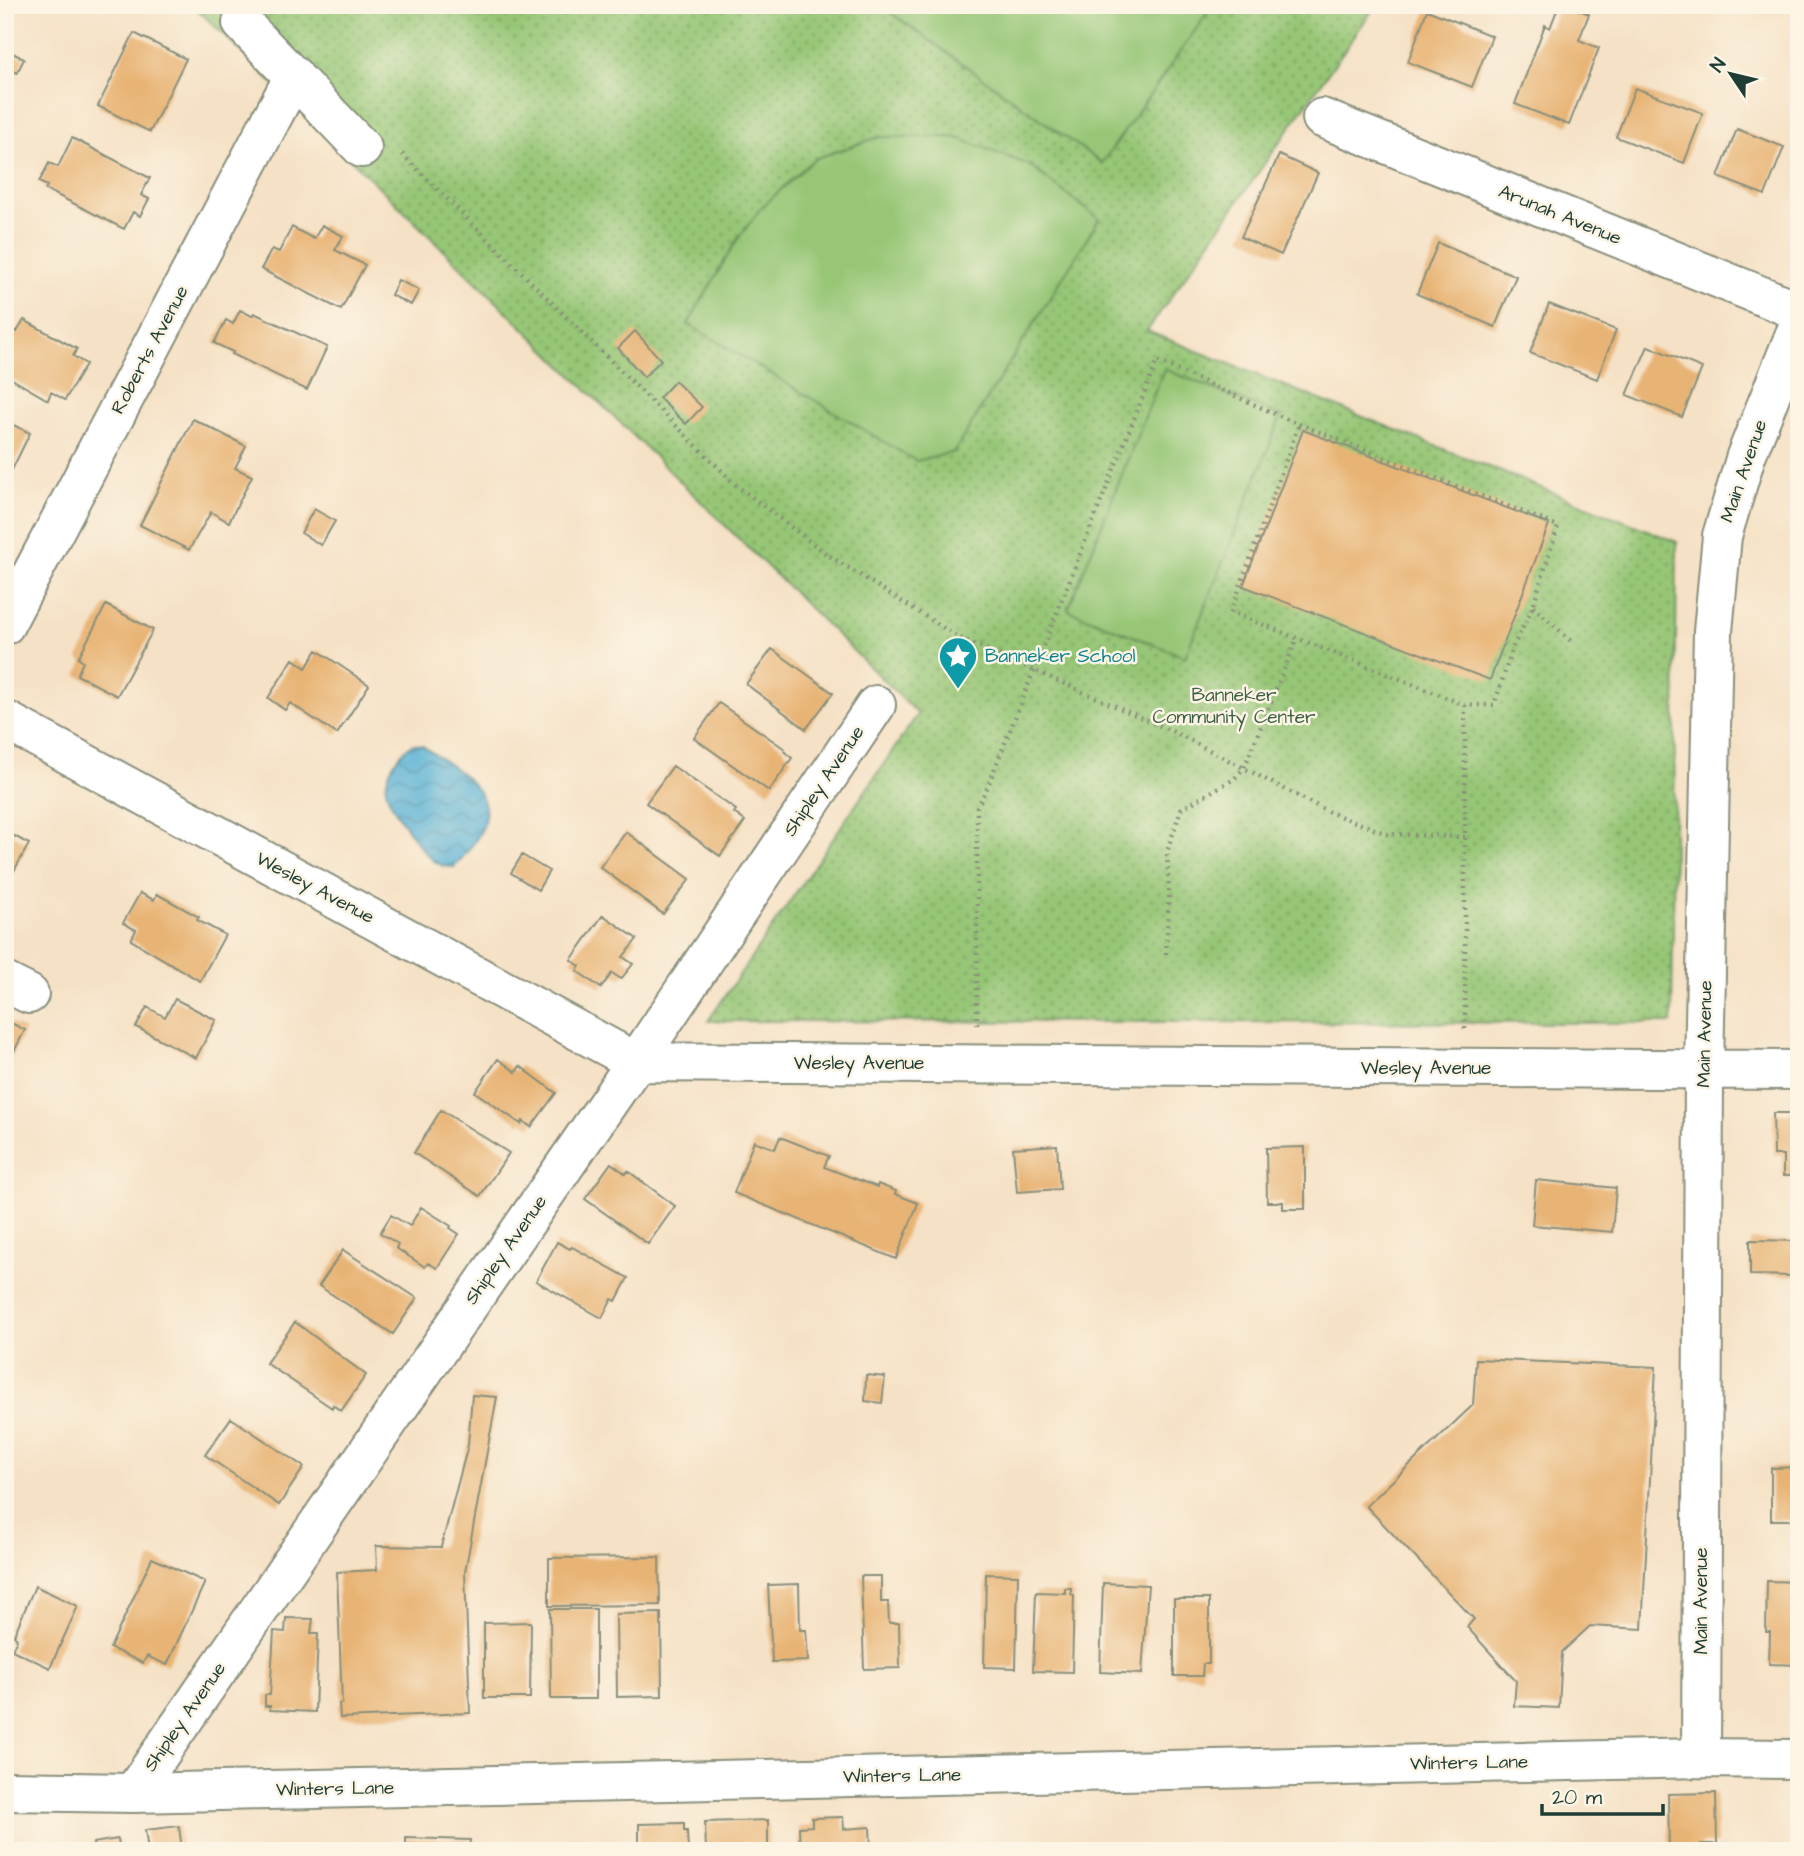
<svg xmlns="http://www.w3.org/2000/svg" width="1804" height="1856" viewBox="0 0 1804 1856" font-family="'Architects Daughter',sans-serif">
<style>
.grass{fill:url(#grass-dots);stroke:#5a8255;stroke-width:2}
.garden{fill:#96c676;stroke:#5a8255;stroke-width:2}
.water{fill:url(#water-waves);stroke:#3c7784;stroke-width:2}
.building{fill:#e8b475}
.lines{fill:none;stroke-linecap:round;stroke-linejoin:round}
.minor-casing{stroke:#8a8f7c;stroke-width:42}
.path{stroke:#8a8f7c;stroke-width:4.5;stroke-dasharray:2 5;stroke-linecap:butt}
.minor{stroke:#fff;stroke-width:38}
.labels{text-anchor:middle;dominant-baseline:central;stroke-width:5;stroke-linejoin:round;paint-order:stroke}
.street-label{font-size:19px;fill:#1f3d34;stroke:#fcf5e5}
.culture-label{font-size:19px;fill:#0d838f;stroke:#fcf5e5;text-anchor:start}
.park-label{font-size:19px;fill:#3d5f44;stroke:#fcf5e5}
</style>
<defs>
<pattern id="grass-dots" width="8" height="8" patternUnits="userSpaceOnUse" patternTransform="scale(1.75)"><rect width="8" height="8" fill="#96c676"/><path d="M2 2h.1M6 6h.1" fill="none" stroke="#7aa262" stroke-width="1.8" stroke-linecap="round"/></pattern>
<pattern id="water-waves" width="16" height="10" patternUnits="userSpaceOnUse" patternTransform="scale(1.75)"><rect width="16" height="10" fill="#58b1d5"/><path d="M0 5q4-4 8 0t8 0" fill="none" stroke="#4891ae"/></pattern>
</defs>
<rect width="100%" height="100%" fill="#fcf5e5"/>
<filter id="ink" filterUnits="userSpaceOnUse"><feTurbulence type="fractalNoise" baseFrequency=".0143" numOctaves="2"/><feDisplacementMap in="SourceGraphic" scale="14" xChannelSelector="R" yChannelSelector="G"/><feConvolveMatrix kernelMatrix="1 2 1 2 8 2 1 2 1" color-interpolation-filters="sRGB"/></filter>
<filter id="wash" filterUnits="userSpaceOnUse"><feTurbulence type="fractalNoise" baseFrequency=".00686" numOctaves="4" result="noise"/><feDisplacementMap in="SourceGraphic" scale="28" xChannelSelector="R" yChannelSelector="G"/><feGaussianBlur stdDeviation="1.57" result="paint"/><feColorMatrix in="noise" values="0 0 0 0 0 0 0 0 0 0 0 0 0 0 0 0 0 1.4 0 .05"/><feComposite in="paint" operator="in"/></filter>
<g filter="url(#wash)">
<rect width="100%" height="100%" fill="#f5e1c5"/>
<path class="grass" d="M193,5H1376L1147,331L1677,542L1672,1023L708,1021L918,714Z"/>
<path class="garden" d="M880,5H1213L1102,163Z
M879,137H955L1029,165L1099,219L954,452L916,461L688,324L735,243L760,209L814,159Z
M1164,369L1281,416L1185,657L1068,610Z"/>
<path class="water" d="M413,744L423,746C456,771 508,794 475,841C468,851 462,859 454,867C446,866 440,866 434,861C421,851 387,804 386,788C386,772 399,752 413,744Z"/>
<g id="blocks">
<path class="building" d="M1559,5H1567L1589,14L1579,40L1599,48L1569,125L1515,104L1545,25L1550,28Z
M1427,10L1492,36L1472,87L1408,62Z
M134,33L186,59L150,132L98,106Z
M5,49L24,59L17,73L5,67Z
M1635,88L1703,113L1684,163L1616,137Z
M1737,129L1784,147L1765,195L1718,177Z
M72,138L150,178L141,195L149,199L140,216L133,212L124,229L45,189L47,186L39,182L49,163L58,167Z
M1279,155L1318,173L1281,255L1241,237Z
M322,225L343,236L335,250L365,265L341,310L261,269L272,249L279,252L292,227L314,239Z
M1438,243L1516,276L1495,327L1417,294Z
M398,280L419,290L411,305L391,295Z
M1549,304L1616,330L1597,379L1530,353Z
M240,310L252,316L254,313L327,347L307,390L232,354L233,352L214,343L226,320L233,324Z
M24,320L77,349L73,356L86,364L65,400L51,392L48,400L5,375V326L17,332Z
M635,331L661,360L644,377L618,348Z
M1648,346L1702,368L1682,417L1627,395Z
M675,381L702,407L686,424L659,398Z
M193,419L246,446L235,468L252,476L229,522L211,512L189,550L140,525Z
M5,421L30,433L5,484Z
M1303,430L1549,524L1490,680L1243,586Z
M314,509L335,521L321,545L301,533Z
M106,605L153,630L117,696L77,675L83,662L78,658Z
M772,649L833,693L806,729L746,684Z
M317,650L369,685L337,734L290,703L285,710L268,698L293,659L306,668Z
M719,703L785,749L784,751L792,758L769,791L694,738Z
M673,766L736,810L734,813L745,821L720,856L646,803Z
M5,831L29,844L5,887Z
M626,832L690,879L663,914L600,867Z
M522,855L549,871L538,890L511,873Z
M140,893L154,900L157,894L199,917L197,920L225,935L200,981L131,940L136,930L123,923Z
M603,915L637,939L623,957L633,964L621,979L612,973L601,988L577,971L580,966L571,960Z
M175,999L216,1020L196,1058L136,1027L147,1007L165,1017Z
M5,1020L25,1030L5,1069Z
M498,1059L516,1072L520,1066L556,1093L531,1127L523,1121L521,1124L475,1092Z
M441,1110L509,1153L480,1196L414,1153Z
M1773,1113H1799V1176H1783V1155H1774Z
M780,1137L829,1156L824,1167L877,1187L878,1184L896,1191L895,1194L918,1203L896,1259L734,1193L754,1141L775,1149Z
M1057,1145L1060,1189L1017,1192L1013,1148Z
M1305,1147V1209H1283V1202H1267L1266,1148Z
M611,1163L626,1174L628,1171L675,1206L648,1244L585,1199Z
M1536,1180L1616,1188L1612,1232L1532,1225Z
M421,1207L451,1226L450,1228L459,1234L437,1268L428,1263L425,1267L396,1248L398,1244L380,1233L391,1215L410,1226Z
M1750,1240L1799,1241V1276L1750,1275Z
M557,1242L570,1249L572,1247L628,1278L616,1301L612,1299L602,1318L536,1281Z
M343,1250L417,1298L393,1334L319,1286Z
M295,1322L366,1375L341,1411L333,1405L332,1408L266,1363Z
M1476,1359L1656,1367L1642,1629L1590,1626L1562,1652L1559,1708L1514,1706L1516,1681L1467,1627L1474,1619L1366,1506L1473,1405Z
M866,1375L885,1377L882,1403L865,1401Z
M472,1395L497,1397L465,1572L470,1713L340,1718L339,1704L342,1703L337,1572L377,1570L376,1546L441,1547L468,1445Z
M231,1418L304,1467L279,1505L205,1455Z
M1799,1467V1520H1771V1468Z
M659,1557L660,1605L549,1606V1558Z
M152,1558L205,1582L167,1665L147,1656L143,1663L110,1648Z
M986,1574L1018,1575L1016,1668L984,1667Z
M861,1576H881V1602H888L889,1623H899L900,1668L864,1669Z
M1767,1581L1799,1582V1665L1769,1664L1770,1632H1766Z
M1103,1583L1148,1585L1142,1674L1100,1672Z
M799,1584L800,1630H806L808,1661L772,1662L768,1585Z
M35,1586L78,1606L50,1668L12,1650L17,1639L14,1635Z
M1065,1588H1071V1594L1074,1595L1072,1672L1033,1671L1036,1592L1065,1593Z
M1174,1599H1209V1664H1203L1202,1676H1174Z
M550,1609H596V1699H551Z
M661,1613L662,1696L617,1697L616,1614Z
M286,1618L313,1619L311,1633H318L315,1712L270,1710V1706H265V1695H270L274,1631L285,1632Z
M531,1622L530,1698H484V1623Z
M1716,1793L1717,1844H1701L1702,1851H1669L1668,1794Z
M843,1817L844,1829L870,1827L871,1851H800L799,1827L812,1826V1818Z
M768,1820V1851H706L705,1822Z
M684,1823V1831H687L688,1851H639V1824Z
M179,1826L182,1851H148L145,1830Z
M406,1838L470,1840L469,1851H406Z
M118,1839L120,1851H94L93,1843Z
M374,1843V1851H322V1845Z"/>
</g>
</g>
<g filter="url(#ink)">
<use href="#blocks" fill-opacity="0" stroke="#8a8f7c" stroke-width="2"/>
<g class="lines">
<g class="minor-casing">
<path id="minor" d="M242,23L362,148
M1322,118L1799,311
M5,625L294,76
M5,720L636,1062L1799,1070
M5,982L29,994
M1701,1758L1704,1070L1713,631L1722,536L1746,456L1799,324
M5,1791L133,1793L1701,1758L1799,1759
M133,1793L636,1062L876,705"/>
</g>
<path class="path" d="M402,154L736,485L825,553L958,637L1174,732L1329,812L1387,834L1465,837
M1299,424L1558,526L1533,606L1513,647L1494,705H1465L1231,612Z
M1533,606L1572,642
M1166,954L1169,894L1167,852L1181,809L1234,779L1244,768L1297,638
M977,1025V807L987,788L1157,361L1300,425
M1465,1029V705"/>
<use href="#minor" class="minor"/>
</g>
</g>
<defs>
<g id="sight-pin" transform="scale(2.0125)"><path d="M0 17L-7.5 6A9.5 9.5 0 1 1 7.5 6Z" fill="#0f9aa8" stroke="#fcf5e5"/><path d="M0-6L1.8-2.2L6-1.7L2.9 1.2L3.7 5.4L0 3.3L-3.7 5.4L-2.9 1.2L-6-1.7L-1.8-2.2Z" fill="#fff"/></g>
</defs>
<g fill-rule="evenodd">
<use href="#sight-pin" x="958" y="656"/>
</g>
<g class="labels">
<g class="street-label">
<text transform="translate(1560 215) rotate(22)">Arunah Avenue</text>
<text transform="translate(150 350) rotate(-62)">Roberts Avenue</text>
<text transform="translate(1744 471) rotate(-71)">Main Avenue</text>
<text transform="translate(824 781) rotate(-56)">Shipley Avenue</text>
<text transform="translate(315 888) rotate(28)">Wesley Avenue</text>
<text transform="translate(1705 1034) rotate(-89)">Main Avenue</text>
<text x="859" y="1063">Wesley Avenue</text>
<text x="1426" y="1068">Wesley Avenue</text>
<text transform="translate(506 1250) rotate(-55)">Shipley Avenue</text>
<text transform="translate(1701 1601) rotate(-90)">Main Avenue</text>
<text transform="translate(185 1717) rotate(-55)">Shipley Avenue</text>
<text transform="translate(1469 1763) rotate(-1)">Winters Lane</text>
<text transform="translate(902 1776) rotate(-1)">Winters Lane</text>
<text transform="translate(335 1789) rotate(-1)">Winters Lane</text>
</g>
<g class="culture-label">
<text x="985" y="656">Banneker School</text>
</g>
<g class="park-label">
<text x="1234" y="695">Banneker<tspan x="1234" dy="22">Community Center</tspan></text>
</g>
</g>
<rect width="1804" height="1856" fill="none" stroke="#fcf5e5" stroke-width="28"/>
<g transform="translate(1731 74) rotate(305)" stroke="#fcf5e5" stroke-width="5" paint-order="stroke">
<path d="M0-5L12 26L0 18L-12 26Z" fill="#1f3d34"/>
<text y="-10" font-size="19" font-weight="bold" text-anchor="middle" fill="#1f3d34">N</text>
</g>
<path d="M1542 1804v10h121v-10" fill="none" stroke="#1f3d34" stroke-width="3.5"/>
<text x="1552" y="1804" font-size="21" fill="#1f3d34" stroke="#fcf5e5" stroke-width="5" paint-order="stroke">20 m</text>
</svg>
